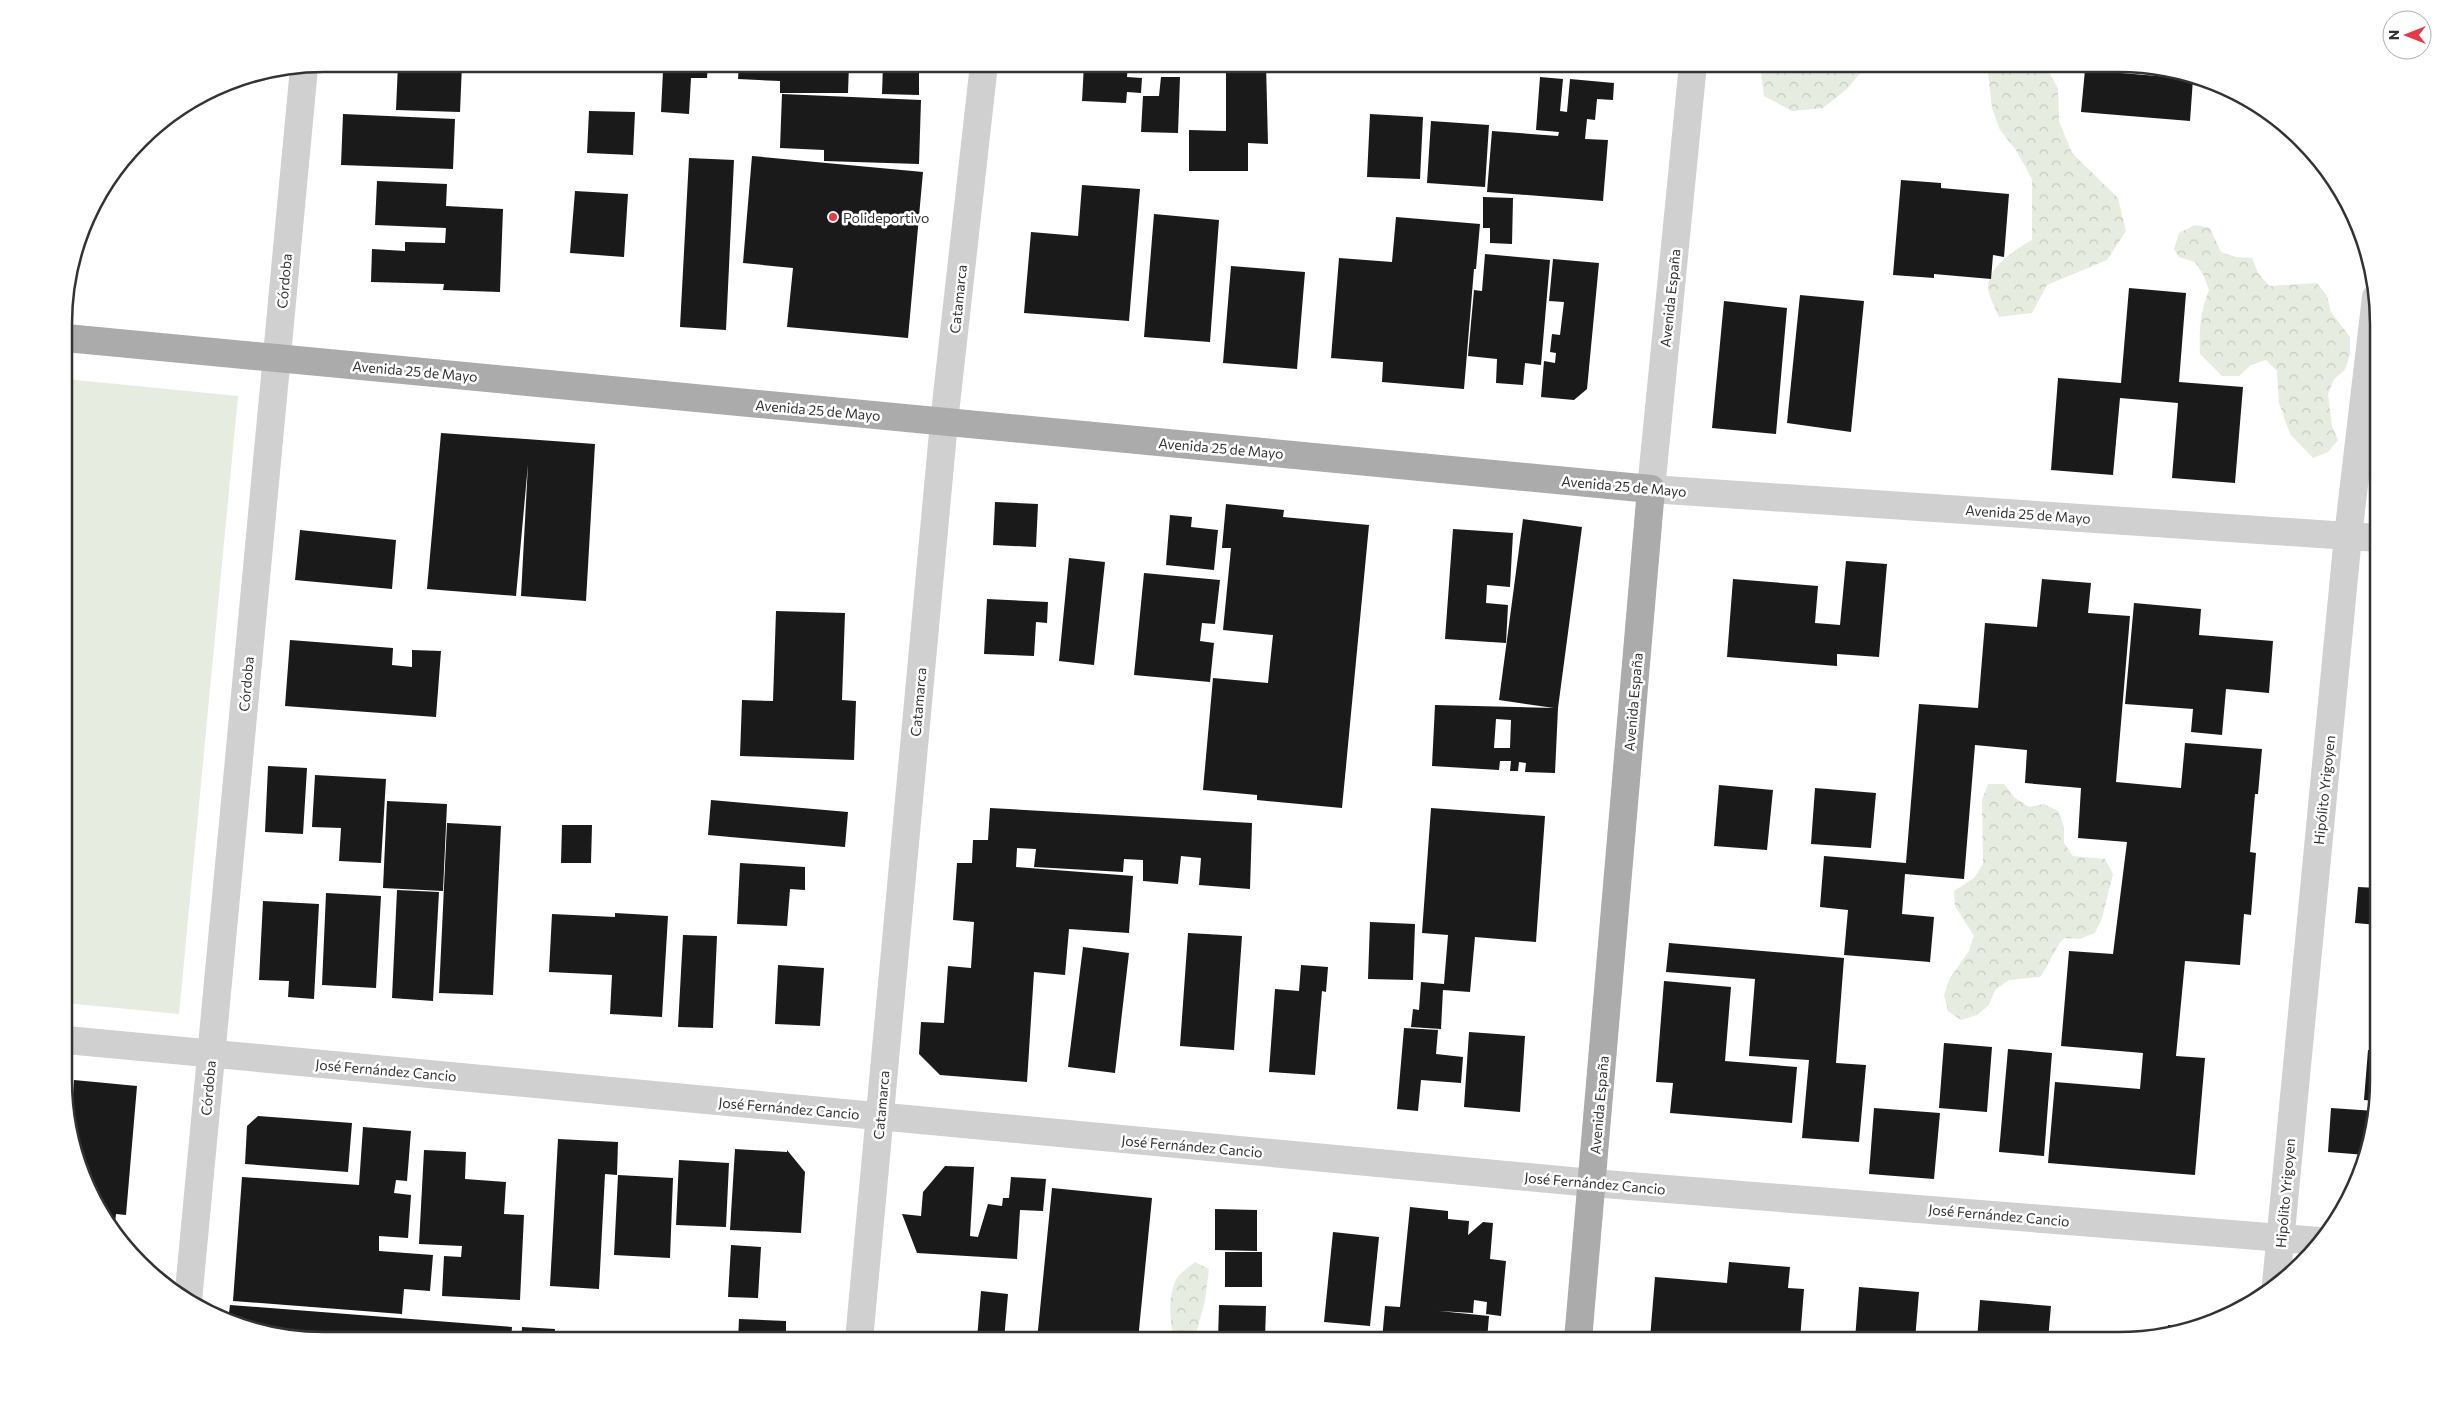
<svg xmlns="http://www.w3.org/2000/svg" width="2442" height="1404" viewBox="0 0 2442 1404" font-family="Commissioner,sans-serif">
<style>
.forest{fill:url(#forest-crowns)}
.pitch{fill:#e6ecdf}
.building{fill:#1a1a1a;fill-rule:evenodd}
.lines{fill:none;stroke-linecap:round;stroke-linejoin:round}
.minor{stroke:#d0d0d0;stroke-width:28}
.major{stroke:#ababab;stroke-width:28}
.poi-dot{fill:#e63946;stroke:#fff;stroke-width:2}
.labels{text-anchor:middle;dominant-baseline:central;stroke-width:5;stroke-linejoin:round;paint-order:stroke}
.poi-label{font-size:14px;fill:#333;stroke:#fff;text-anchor:start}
.street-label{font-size:14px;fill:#333;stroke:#fff}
.rim{fill:none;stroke:#333;stroke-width:2.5}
</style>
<defs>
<pattern id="forest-crowns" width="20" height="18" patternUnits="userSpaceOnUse" patternTransform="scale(1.25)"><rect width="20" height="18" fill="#e6ecdf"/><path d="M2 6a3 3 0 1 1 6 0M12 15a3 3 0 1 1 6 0" fill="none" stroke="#c6cbc0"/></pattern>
</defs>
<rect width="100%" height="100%" fill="#fff"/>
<path class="forest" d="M1760,64H1867L1848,88L1823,108L1792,111L1764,96Z
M1987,64H2045L2058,89L2059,121L2072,153L2118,198L2126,231L2107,260L2047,285L2032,313L1999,317C1996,309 1989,297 1988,288C1988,266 2016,249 2032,240V179L2016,150L2000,130L1992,108Z
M2195,225L2210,228L2221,252L2236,257L2252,258L2258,273L2269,286L2317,283L2327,296L2331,312L2350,337V354L2345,370L2334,379L2328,394L2332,426L2338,440L2328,452L2313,458L2290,434L2279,403L2277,371L2266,360L2251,365L2239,376H2222L2200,354C2199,330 2200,312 2209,290L2204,276L2195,262L2179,257L2174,249L2179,233Z
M1988,784H2004L2014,797L2029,807L2044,804L2058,811L2064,827V843L2073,856L2105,859L2113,874L2102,918L2095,933L2080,939L2064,938C2053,950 2050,964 2040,977L2009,980L1995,990L1989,1005L1977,1015L1961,1020L1948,1011L1944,995L1950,978L1969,951L1974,936L1955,906L1954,891L1974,878L1983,864L1982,800Z
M1195,1262L1209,1269L1205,1301L1196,1333L1197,1340H1174C1170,1319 1167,1297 1177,1278C1181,1272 1190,1266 1195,1262Z"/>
<path class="pitch" d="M66,379L238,396L179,1014L66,1003Z"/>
<path class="building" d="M398,64H462L460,112L396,110Z
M605,64H631V73H605Z
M638,64H708L707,78H691L689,114L661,112L663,71L638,70Z
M739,64H849L848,93H780V81L738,79Z
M883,64H919V95L882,94Z
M1084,64H1128L1127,77L1142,78L1141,93L1127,92L1126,103L1082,101Z
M1226,64H1266L1268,144L1248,143V171H1189V130L1226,131Z
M2085,70L2193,79L2190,121L2081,112Z
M1161,77H1180L1178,133L1141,132L1143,96H1159Z
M1540,77L1563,79L1560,111L1567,112L1570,79L1614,83L1613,100L1597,99L1595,120L1587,119L1585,139L1608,140L1603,201L1487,192L1492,131L1558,136L1559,132L1536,130Z
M782,94L921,100L919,164L824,161V150L780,148Z
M589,111L635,112L633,155L587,153Z
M343,114L455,119L453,169L341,165Z
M1370,114L1423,117L1420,179L1367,177Z
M1431,121L1489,125L1485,187L1427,183Z
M752,156L923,172L908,338L787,327L793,268L743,263Z
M689,158L734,160L726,330L680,327Z
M1901,180L1941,183V188L2009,194L2004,257L1993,255L1991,279L1934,274V278L1893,275Z
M377,181L447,184L446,206L503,209L500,292L443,290L444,284L371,282L372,249L405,251V242L445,243L446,228L375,225Z
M1082,185L1140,189L1129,321L1024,313L1031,232L1078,236Z
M575,191L628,194L624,257L570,253Z
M1483,197L1513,198L1512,244L1490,243V228H1483Z
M1154,214L1219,220L1210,342L1144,337Z
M1396,217L1480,224L1476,269H1474L1464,389L1382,382L1383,362L1331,358L1339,258L1392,262Z
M1485,254L1550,260L1541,365L1525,363L1523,385L1496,383L1497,359L1468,356L1474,290L1482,291Z
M1553,259L1599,263L1587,389L1574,400L1541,397L1544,361L1555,363L1556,353L1550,352L1552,334L1560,335L1564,302L1549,301Z
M1231,266L1305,272L1297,369L1223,363Z
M2129,288L2186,293L2179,382L2243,387L2235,483L2172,478L2178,403L2120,398L2113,475L2051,470L2058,378L2121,383Z
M1800,295L1864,301L1851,432L1787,423Z
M1724,301L1787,308L1776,434L1712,428Z
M441,433L595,444L586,601L521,596L528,464L516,596L427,589Z
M995,502L1038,504L1036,547L993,545Z
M1226,504L1284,510L1283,517L1369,525L1342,808L1257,800V795L1203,790L1213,678L1268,683L1273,635L1223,630L1231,548H1222Z
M1170,515L1192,517L1191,527L1218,530L1214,570L1166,565Z
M1523,519L1582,527L1558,708L1555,773L1525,772L1526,763L1519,762L1518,771H1510L1511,761H1500L1499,770L1432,766L1435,705L1554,708L1499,700ZM1496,719L1511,720L1510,748H1494Z
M1453,529L1513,533L1510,587L1487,585L1486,603L1508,605L1506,643L1445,639Z
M300,530L396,540L392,589L295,580Z
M1069,558L1105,562L1094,665L1059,661Z
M1846,561L1887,564L1879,657L1837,654V666L1727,657L1733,579L1818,586L1815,623L1840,625Z
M1144,573L1220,580L1215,624L1202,623L1200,641L1214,643L1210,682L1134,675Z
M2042,579L2091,583L2088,613L2130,616L2116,782L2181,788L2185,743L2262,749L2258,794H2255L2250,852L2256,853L2251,915L2244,914L2240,965L2185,961L2176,1056L2205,1058L2195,1175L2048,1163L2055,1082L2140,1089L2143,1053L2061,1046L2069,951L2113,954L2127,842L2078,838L2081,788L2025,783L2027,750L1975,745L1964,879L1905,874L1902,914L1934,917L1930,962L1844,955L1848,910L1820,907L1824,856L1906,863L1919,704L1978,708L1985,623L2037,627Z
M987,599L1048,602L1047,623L1036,622L1034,656L984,654Z
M2134,603L2201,609L2199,635L2273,641L2269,693L2226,689L2222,735L2191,732L2193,709L2125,704Z
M776,611L845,613L842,700L856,701L854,760L740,756L742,700L773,701Z
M290,640L393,648L392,665L412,667V650L441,651L436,717L285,706Z
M2374,693H2378V755H2369Z
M268,766L307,768L303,834L265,832Z
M315,775L386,779L381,863L339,861L341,828L312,827Z
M1719,785L1773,790L1767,850L1714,846Z
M1815,788L1876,793L1871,848L1811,844Z
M711,800L848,812L845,847L708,835Z
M387,801L447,804L443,891L383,888Z
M990,808L1252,823L1250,889L1199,885L1201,858L1181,856L1178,884L1143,881V860L1124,859L1123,872L1034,867L1036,849L1017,848L1016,867L1133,876L1129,933L1069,929L1065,975L1034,972L1027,1082L940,1075L919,1054L921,1022L944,1023L948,966L971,968L974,922L953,920L957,863H972L973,840H988Z
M1431,808L1545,816L1536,942L1475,937L1470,992L1443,990L1441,1029L1411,1027L1413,1009L1419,1010L1421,982L1444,984L1448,935L1422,933Z
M447,823L501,826L493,995L439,993Z
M562,825H592L591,863H561Z
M740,863L805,867V890L790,889L787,926L737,924Z
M2358,887L2378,888V925L2355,923Z
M397,890L439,892L433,1001L392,998Z
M326,893L381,896L376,988L322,985Z
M263,901L319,904L314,999L288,997L289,981L259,980Z
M615,913L668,916L662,1017L610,1014L612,975L549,972L552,914L615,917Z
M1370,922L1415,924L1413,980L1368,979Z
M1188,933L1242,936L1234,1050L1180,1046Z
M683,935L717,936L713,1028L678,1027Z
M1669,943L1844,958L1836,1063L1866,1065L1859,1142L1802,1138L1809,1060L1749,1056L1755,979L1666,972Z
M1083,947L1129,953L1115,1073L1068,1067Z
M778,965L824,968L820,1026L775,1024Z
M1301,965L1328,967L1326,992L1322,991L1315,1075L1269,1072L1275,989L1299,991Z
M1664,981L1731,987L1725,1061L1797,1067L1792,1123L1670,1113L1673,1083L1656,1082Z
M1404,1028L1438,1030L1436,1054L1463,1057L1461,1083L1421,1080L1418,1111L1397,1109Z
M1469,1032L1525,1036L1520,1112L1464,1107Z
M1944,1043L1992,1047L1987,1112L1939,1108Z
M2008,1049L2052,1053L2044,1156L1999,1152Z
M2368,1050L2378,1051L2377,1101L2364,1100Z
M74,1080L137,1086L126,1215L116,1214L114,1232L108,1225L78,1164L66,1113V1094L73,1095Z
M1874,1108L1940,1113L1934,1179L1869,1174Z
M2331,1108L2375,1111L2366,1155L2328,1152Z
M258,1116L352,1123L348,1172L245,1164L247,1126Z
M363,1127L411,1131L407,1181L396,1180L394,1193L411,1195L408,1238L379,1236V1251L433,1255L430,1291L404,1289L402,1314L233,1301L242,1177L359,1185Z
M558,1139L618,1142L617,1175L605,1174L599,1289L550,1286Z
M735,1149L787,1152V1150L805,1172L801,1233L730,1230Z
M424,1150L466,1152L465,1179L506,1182L504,1214L524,1215L520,1300L442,1296L444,1256L461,1257L462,1246L419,1244Z
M679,1160L729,1163L726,1227L676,1225Z
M945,1166L974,1167L970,1236L978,1237L988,1204L1002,1206L1003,1198H1009L1011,1177L1046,1179L1043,1211L1020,1210L1017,1259L917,1253L902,1214L921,1216L923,1192Z
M618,1175L673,1178L670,1258L614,1255Z
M1052,1188L1152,1198L1138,1340H1037Z
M1410,1207L1448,1211V1219L1469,1221L1468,1235L1483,1222L1493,1223L1490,1259L1506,1261L1501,1316L1486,1314L1487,1302L1474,1300L1473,1313L1439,1311L1489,1316L1487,1340H1382L1385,1306L1400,1307Z
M1215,1209L1257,1210V1251L1215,1250Z
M1333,1232L1379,1237L1370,1326L1324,1322Z
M731,1245L761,1247L758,1298L728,1297Z
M1225,1252H1262V1287H1225Z
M1729,1262L1790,1267L1788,1288L1804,1289L1800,1340L1650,1339L1655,1277L1727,1283Z
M1859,1287L1919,1292L1915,1340H1855Z
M981,1291L1008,1294L1004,1340L977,1339Z
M1980,1300L2051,1306L2048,1340H1977Z
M230,1305L512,1327L511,1340H324L257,1331L228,1320Z
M1219,1305L1266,1306L1265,1340H1218Z
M739,1319L786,1321V1340H738Z
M2168,1325L2196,1327L2167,1334Z
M522,1327L555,1329L554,1340H521Z"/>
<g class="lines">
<path class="minor" d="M1693,64L1651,489L2378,538
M66,1040L1592,1183L2319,1241
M2276,1284L2348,536L2376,297
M188,1301L304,68
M859,1340L944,422L984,64"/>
<path class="major" d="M66,338L1651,489L1578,1340"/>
</g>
<circle class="poi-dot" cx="833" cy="217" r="5"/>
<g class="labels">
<g class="poi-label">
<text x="843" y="217">Polideportivo</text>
</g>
<g class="street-label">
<text transform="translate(284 281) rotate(-85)">Córdoba</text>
<text transform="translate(1670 298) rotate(-84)">Avenida España</text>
<text transform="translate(958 299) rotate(-84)">Catamarca</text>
<text transform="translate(415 371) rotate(5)">Avenida 25 de Mayo</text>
<text transform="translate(818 410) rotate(5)">Avenida 25 de Mayo</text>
<text transform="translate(1221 448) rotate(5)">Avenida 25 de Mayo</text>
<text transform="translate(1624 486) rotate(5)">Avenida 25 de Mayo</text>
<text transform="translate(2028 514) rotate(4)">Avenida 25 de Mayo</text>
<text transform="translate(246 684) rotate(-85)">Córdoba</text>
<text transform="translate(918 702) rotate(-85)">Catamarca</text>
<text transform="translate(1633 702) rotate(-85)">Avenida España</text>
<text transform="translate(2324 790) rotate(-84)">Hipólito Yrigoyen</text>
<text transform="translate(386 1070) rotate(5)">José Fernández Cancio</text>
<text transform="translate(208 1088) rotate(-85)">Córdoba</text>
<text transform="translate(881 1105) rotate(-85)">Catamarca</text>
<text transform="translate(1599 1105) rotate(-85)">Avenida España</text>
<text transform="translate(789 1108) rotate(5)">José Fernández Cancio</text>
<text transform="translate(1192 1146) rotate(5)">José Fernández Cancio</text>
<text transform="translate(1595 1183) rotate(5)">José Fernández Cancio</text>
<text transform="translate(2285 1193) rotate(-85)">Hipólito Yrigoyen</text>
<text transform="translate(1999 1215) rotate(5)">José Fernández Cancio</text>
</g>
</g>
<path d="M0 0H2442V1404H0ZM324 72H2118A252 252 0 0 1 2370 324V1080A252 252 0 0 1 2118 1332H324A252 252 0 0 1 72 1080V324A252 252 0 0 1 324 72Z" fill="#fff" fill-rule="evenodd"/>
<path class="rim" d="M324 72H2118A252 252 0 0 1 2370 324V1080A252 252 0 0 1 2118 1332H324A252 252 0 0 1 72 1080V324A252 252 0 0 1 324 72Z"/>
<g transform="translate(2407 35) rotate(270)"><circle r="24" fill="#ffffff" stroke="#adadad"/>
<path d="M0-4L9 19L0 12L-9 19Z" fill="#e63946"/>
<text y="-8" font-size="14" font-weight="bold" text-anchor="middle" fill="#333333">N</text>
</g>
</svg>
